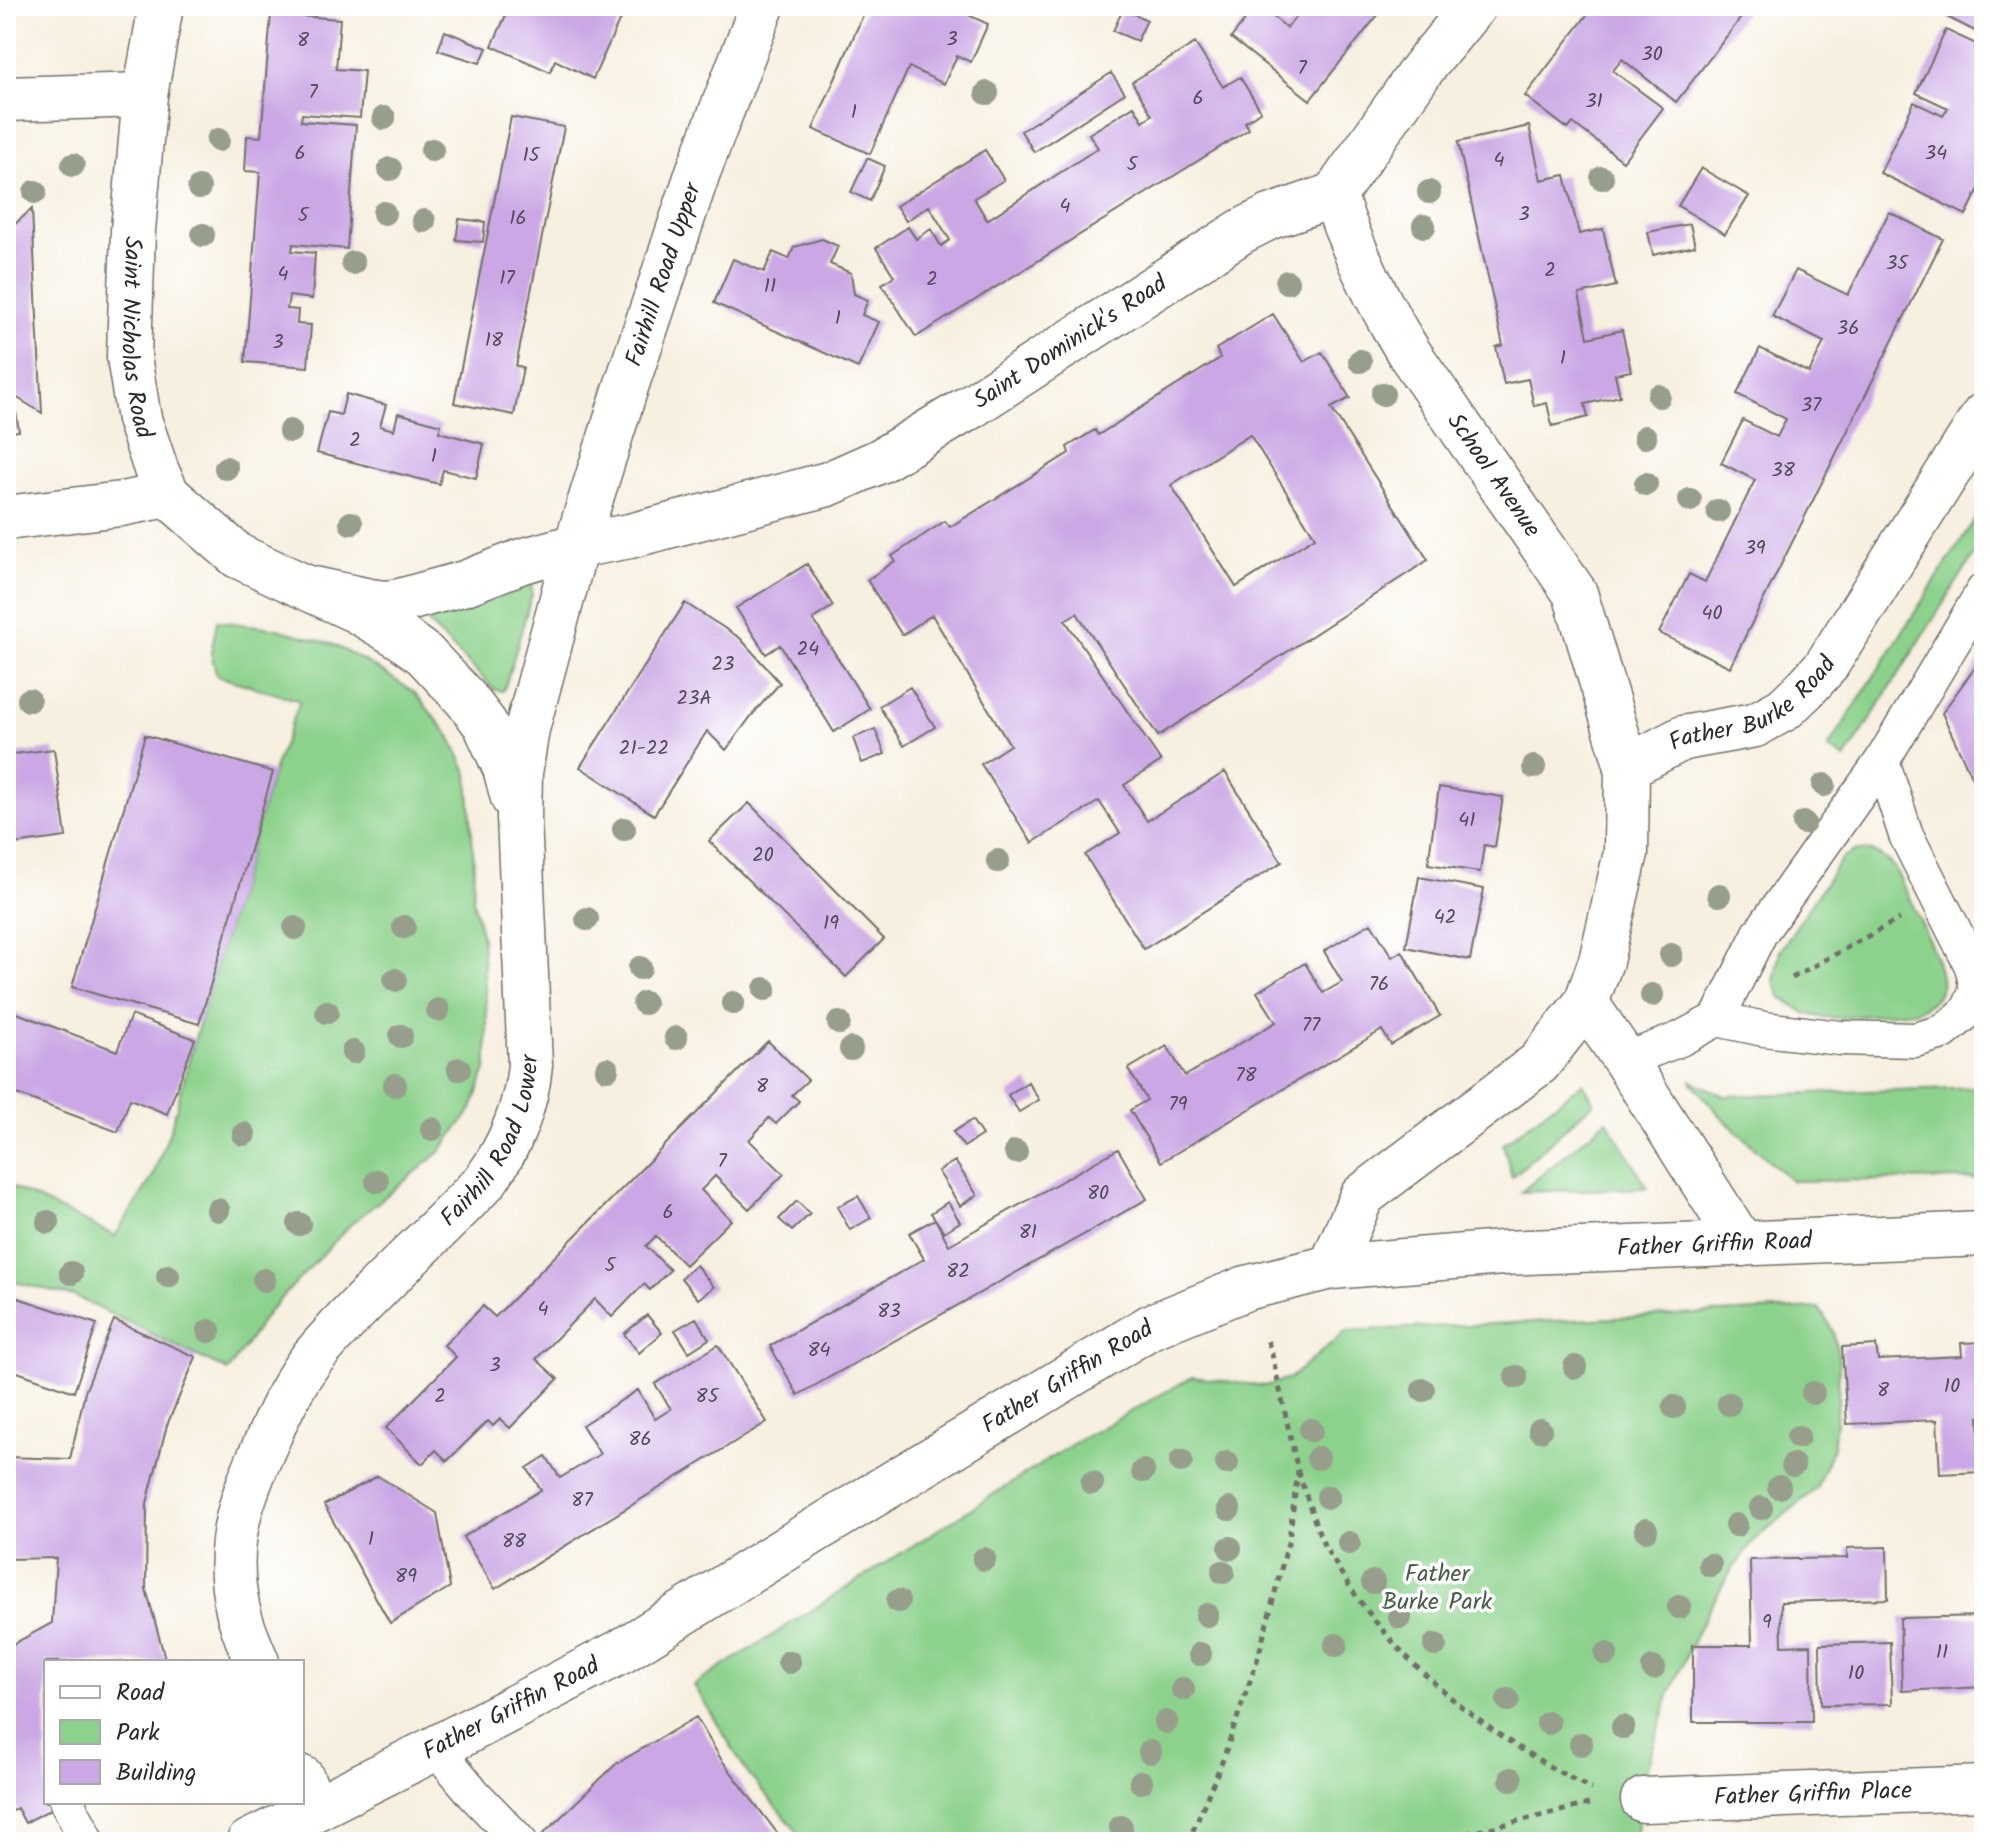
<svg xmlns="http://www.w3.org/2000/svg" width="1990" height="1848" viewBox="0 0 1990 1848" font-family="Kalam,sans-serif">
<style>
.green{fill:#8cd28c;stroke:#5c7e5c;stroke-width:2}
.building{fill:#cba8e5;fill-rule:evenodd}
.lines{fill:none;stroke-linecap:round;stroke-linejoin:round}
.lane-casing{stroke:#72706a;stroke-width:37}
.street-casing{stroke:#72706a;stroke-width:47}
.secondary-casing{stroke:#72706a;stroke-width:47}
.path{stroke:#72706a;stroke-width:5;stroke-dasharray:6 6;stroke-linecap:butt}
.lane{stroke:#fff;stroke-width:34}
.street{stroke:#fff;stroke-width:44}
.secondary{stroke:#fff;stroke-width:44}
.tree{fill:#979f8c}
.labels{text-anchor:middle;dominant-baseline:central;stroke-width:7;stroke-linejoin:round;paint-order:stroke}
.number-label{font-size:20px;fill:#534a5a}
.street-label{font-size:24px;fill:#2b2b2b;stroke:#fff}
.park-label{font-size:24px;fill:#485d48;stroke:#fff}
</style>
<rect width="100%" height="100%" fill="#fff"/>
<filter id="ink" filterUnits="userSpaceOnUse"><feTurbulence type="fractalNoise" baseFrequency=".0125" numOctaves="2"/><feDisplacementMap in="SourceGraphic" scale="16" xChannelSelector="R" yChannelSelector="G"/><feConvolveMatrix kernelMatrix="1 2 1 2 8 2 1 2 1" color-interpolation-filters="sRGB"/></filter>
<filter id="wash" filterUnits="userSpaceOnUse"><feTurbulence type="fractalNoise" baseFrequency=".006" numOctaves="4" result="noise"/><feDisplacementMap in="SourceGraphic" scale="32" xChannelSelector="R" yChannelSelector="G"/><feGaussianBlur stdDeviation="1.8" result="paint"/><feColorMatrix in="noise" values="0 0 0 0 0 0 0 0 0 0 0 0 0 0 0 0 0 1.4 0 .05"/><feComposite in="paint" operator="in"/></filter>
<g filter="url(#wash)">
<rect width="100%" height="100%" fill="#f7efdf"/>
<path class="green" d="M1984,505V539L1845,759L1828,748Z
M531,580L532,594L506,684L503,691L495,690L430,625L427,620L431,614Z
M217,621L273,628L332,644L370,664L414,692L450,736L468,774L474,866L473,900L482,938L487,1020V1067L472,1109L439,1153L351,1224L269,1311L228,1371L74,1296L6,1280V1184L115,1236L152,1178L171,1128L199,1024L273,772L300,701L217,676L211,653Z
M1857,850C1875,851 1881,854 1894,867C1904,889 1947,968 1941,988C1937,1000 1926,1007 1914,1011L1838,1018L1819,1017L1805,1013L1780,996L1774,981L1780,951L1842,858Z
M1690,1080L1725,1096L1981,1087L1984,1084V1179L1792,1181L1722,1118Z
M1583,1083L1594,1102L1512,1177L1503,1144Z
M1607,1120L1648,1188L1521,1192Z
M1819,1308L1833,1331L1839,1361L1838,1404L1833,1447L1816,1489L1754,1540L1726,1579L1700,1626L1670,1692L1642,1784L1636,1842H806L748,1774L694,1685L1074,1443L1192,1377L1264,1386L1289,1379L1346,1331Z"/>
<g id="blocks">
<path class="building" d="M510,6H626L593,79L555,60L550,72L492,46Z
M867,6H953V8L988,24L971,62L957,56L944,84L909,67L870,154L813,129Z
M1256,6H1260L1287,28L1304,6H1385L1310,100L1231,38Z
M1594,6H1750L1676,102L1622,59L1613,71L1663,108L1623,161L1573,123L1568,129L1525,96Z
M1925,6H1984V179L1966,215L1880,173L1914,102L1943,116L1948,108L1916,93L1946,30L1978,45L1983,35Z
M1123,9L1147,20L1137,41L1113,31Z
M271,14L340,19L336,69L364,71L360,118L302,114L301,121L356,125L347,249L293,244L292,251L315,253L312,299L289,296L287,309L298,310L297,324L311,325L308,367L245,362L260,172L245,171L247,136L261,137Z
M445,31L487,48L480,63L438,50Z
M1195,43L1223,87L1240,77L1261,111L1245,122L1249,129L916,337L882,284L894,276L876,248L908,227L916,239L931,229L941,246L950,240L929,206L906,221L896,206L985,150L1004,180L974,198L987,220L1098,148L1089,134L1134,106L1143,121L1152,115L1132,82Z
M1111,73L1125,93L1034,152L1021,131Z
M511,117L564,127L516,366L523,367L514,415L454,403Z
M1529,126L1541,180L1565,175L1579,234L1603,229L1616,286L1579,294L1588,338L1622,330L1631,371L1615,374L1620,396L1585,404L1588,417L1552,426L1547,403L1534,406L1528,379L1504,384L1496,347L1503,345L1458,142Z
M867,158L885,166L870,201L851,192Z
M1701,168L1749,196L1725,234L1678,206Z
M32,209L37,317L42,413L6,391V232Z
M1889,212L1943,239L1730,667L1659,633L1689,574L1705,582L1755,480L1721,463L1743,420L1777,437L1786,419L1737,394L1760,348L1809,373L1824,342L1772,316L1796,270L1848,295Z
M459,219L485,222L483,242L456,240Z
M1690,224L1695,246L1653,255L1648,232Z
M822,239L838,246L830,264L851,273L854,294L868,300L862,315L879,322L858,368L714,303L733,259L764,272L773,252L789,259L794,247Z
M1273,314L1304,362L1322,352L1350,398L1331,408L1428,560L1158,736L1077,613L1065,620L1161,761L1124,785L1147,821L1225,772L1282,862L1144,949L1085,855L1120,833L1099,801L1032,843L981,764L1010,745L932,615L902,635L867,580L895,561L892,556L945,521L950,527L1069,453L1067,447L1095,430L1098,435L1220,358L1216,349ZM1250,435L1315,537L1236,587L1171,485Z
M346,394L386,405L380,426L394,430L398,413L441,425L439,432L484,444L476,478L443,470L439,484L317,453L328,412L341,415Z
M6,408L16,413L19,431L6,433Z
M807,564L833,606L813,619L870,709L834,732L780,645L766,654L736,608Z
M685,603L740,638L780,683L752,715L726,750L707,731L654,815L580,767Z
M1984,655V804L1942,713Z
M910,687L935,727L904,746L879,706Z
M875,729L885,754L862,763L853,738Z
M145,735L273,772L199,1024L72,987Z
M54,749L66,837L6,845V755Z
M1439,787L1503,797L1495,847L1484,845L1480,872L1428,864Z
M749,803L884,939L846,977L709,841Z
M1419,877L1484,889L1470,960L1406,947Z
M1371,923L1392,957L1402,951L1440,1016L1391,1045L1382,1030L1161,1162L1130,1110L1147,1100L1128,1069L1167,1046L1185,1076L1263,1030L1276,1022L1257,992L1305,963L1323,993L1342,982L1324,951Z
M9,1010L117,1051L131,1015L195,1039L167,1114L130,1099L118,1132L6,1090V1018Z
M768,1041L808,1080L792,1095L799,1101L776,1124L769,1118L749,1140L784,1174L749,1209L715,1176L701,1190L731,1220L685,1265L656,1236L646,1246L670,1270L650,1290L644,1284L612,1317L595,1299L536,1359L558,1379L510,1428L500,1419L493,1426L488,1421L447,1461L436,1450L422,1464L386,1428L456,1357L444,1345L483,1306L495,1317Z
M1028,1082L1039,1100L1019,1112L1008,1095Z
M972,1120L982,1135L964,1147L953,1132Z
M1118,1149L1147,1199L798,1395L770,1346L924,1259L909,1233L935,1219L949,1245Z
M955,1161L977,1195L960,1206L938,1171Z
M858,1196L871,1218L850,1230L837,1207Z
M797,1201L810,1214L792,1231L779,1219Z
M948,1202L960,1222L944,1232L931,1213Z
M696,1265L714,1287L698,1299L681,1278Z
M6,1294L97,1324L74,1392L6,1368Z
M647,1315L662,1333L639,1353L624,1334Z
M696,1318L709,1339L689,1352L675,1330Z
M114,1320L196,1357L167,1425L147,1503L146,1589L166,1662H46V1802H64L25,1823L17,1808L6,1814V1648L52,1623L56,1558L6,1559V1457L70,1459L85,1392Z
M1984,1342V1417H1979L1982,1472L1940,1474L1937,1420L1847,1424L1842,1347L1876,1345L1878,1360L1962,1356L1961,1343Z
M718,1345L767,1422L495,1589L463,1537L541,1490L527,1468L546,1456L560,1478L600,1454L582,1425L638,1390L655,1419L671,1409L655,1384Z
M378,1476L437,1513L450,1587L390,1623L324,1505Z
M1887,1547L1888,1599L1781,1602L1782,1646L1811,1645L1812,1722H1693V1645H1752L1750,1560L1847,1558V1548Z
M1984,1616V1687L1902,1691L1900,1618Z
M1890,1642L1892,1704L1821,1705L1820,1644Z
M696,1717L721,1759L784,1842H547L541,1836L616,1764Z"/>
</g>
</g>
<g filter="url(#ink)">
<use href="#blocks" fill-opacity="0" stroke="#72706a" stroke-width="2"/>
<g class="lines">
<g class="lane-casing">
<path id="lane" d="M1882,761L1984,590
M1625,1060L1680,1039L1717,1019L1760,933L1882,761L1906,835L1972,966L1977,989L1968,1011L1943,1032L1915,1040L1840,1038L1764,1029L1717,1019
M436,1748L474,1794L520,1842
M67,1802L88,1842"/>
</g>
<g class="street-casing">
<g id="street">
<path id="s1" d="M161,6L145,95L133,230L129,357L139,419L157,472L168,495L238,556L357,611L401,637L425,655L466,699L485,724L505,768L513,798"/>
<path d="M6,99L145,95"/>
<path id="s2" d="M1334,195C1353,252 1378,303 1409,353L1575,593L1627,767"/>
<path d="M6,518L121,504L168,495"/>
<path id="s3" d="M309,588L370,601L385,603L400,601L465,583L522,561L576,546L630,536L828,484L880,461L970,407L1242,231L1270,217L1334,195L1423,68L1474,6"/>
<path d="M1586,1003L1625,1060L1742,1244"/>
<path id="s4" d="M1331,1267L1362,1196L1539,1063L1586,1003L1601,961L1626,853L1627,767L1683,738L1755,725L1784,709L1805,689L1826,666L1984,415"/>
<path id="s5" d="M257,1662C250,1645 242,1628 238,1610C222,1544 243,1493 270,1434C282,1406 298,1373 319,1350C371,1290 432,1238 486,1180C510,1146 526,1107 530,1065L519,818L520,773L527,729L576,546L626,387L698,172L762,6"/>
<path d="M302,1778L314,1808"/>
<path id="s6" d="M1643,1800L1984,1788"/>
</g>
</g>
<g class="secondary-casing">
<g id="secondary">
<path id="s7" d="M249,1842L436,1748L622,1651L811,1533L1150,1327L1246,1288L1331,1267L1502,1253L1984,1234"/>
</g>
</g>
<path class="path" d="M1792,978L1899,919
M1298,1472C1307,1496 1314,1523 1325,1547C1330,1556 1336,1564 1341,1573C1400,1668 1493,1740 1592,1789
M1188,1842L1222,1762L1257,1661L1289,1539L1298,1471L1271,1350L1266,1337
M1444,1842L1465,1834L1593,1803"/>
<use href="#lane" class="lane"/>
<use href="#street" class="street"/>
<use href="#secondary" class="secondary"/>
</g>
<g class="tree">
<circle cx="987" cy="93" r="12"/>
<circle cx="384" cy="118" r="12"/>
<circle cx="218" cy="140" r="12"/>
<circle cx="432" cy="150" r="12"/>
<circle cx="73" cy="165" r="12"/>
<circle cx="390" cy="169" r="12"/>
<circle cx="1602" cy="178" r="12"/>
<circle cx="199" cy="188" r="12"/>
<circle cx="35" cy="192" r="12"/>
<circle cx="1429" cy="192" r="12"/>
<circle cx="384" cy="213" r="12"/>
<circle cx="424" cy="221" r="12"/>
<circle cx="1424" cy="226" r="12"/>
<circle cx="203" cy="235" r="12"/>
<circle cx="353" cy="263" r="12"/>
<circle cx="1287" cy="282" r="12"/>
<circle cx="1360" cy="361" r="12"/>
<circle cx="1383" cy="394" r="12"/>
<circle cx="1659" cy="396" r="12"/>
<circle cx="290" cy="431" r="12"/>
<circle cx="1645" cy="437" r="12"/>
<circle cx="226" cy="468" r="12"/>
<circle cx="1646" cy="484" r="12"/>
<circle cx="1690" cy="500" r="12"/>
<circle cx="1718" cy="511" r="12"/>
<circle cx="351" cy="523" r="12"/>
<circle cx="29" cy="700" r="12"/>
<circle cx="1534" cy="767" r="12"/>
<circle cx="1824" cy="785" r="12"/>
<circle cx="1804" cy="823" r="12"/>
<circle cx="624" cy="829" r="12"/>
<circle cx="998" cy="861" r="12"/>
<circle cx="1719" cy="895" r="12"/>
<circle cx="587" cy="919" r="12"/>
<circle cx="404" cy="927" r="12"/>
<circle cx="295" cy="928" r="12"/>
<circle cx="1671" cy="955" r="12"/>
<circle cx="640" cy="968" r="12"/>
<circle cx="395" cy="980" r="12"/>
<circle cx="765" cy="989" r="12"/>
<circle cx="1652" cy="995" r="12"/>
<circle cx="644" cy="1003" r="12"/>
<circle cx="733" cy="1003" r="12"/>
<circle cx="438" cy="1010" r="12"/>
<circle cx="327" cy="1012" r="12"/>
<circle cx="839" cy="1023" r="12"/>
<circle cx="401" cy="1036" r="12"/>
<circle cx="676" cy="1038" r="12"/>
<circle cx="851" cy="1049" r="12"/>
<circle cx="353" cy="1052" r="12"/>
<circle cx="459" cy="1069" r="12"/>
<circle cx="607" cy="1069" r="12"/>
<circle cx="395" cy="1085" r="12"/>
<circle cx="432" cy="1129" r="12"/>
<circle cx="244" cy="1134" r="12"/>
<circle cx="1016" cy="1152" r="12"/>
<circle cx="377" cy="1181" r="12"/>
<circle cx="218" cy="1210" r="12"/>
<circle cx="48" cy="1222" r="12"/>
<circle cx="299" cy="1224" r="12"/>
<circle cx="71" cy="1273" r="12"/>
<circle cx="168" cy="1276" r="12"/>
<circle cx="264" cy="1280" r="12"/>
<circle cx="209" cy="1331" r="12"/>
<circle cx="1575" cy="1367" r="12"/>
<circle cx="1516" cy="1377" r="12"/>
<circle cx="1423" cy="1390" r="12"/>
<circle cx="1813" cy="1393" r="12"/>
<circle cx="1729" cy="1404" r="12"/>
<circle cx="1674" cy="1407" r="12"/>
<circle cx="1311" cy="1430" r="12"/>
<circle cx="1540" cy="1430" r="12"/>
<circle cx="1798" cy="1437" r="12"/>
<circle cx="1318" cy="1458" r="12"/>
<circle cx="1181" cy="1461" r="12"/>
<circle cx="1227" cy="1463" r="12"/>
<circle cx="1793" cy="1465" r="12"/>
<circle cx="1143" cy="1471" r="12"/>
<circle cx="1092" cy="1483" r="12"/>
<circle cx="1779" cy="1487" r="12"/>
<circle cx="1328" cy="1497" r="12"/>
<circle cx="1761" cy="1508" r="12"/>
<circle cx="1229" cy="1509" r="12"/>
<circle cx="1736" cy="1525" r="12"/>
<circle cx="1646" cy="1530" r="12"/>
<circle cx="1349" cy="1543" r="12"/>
<circle cx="1230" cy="1548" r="12"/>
<circle cx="984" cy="1559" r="12"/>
<circle cx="1710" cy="1565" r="12"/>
<circle cx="1223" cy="1572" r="12"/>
<circle cx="1373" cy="1582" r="12"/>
<circle cx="898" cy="1601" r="12"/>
<circle cx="1679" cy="1607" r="12"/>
<circle cx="1207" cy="1615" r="12"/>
<circle cx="1400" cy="1617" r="12"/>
<circle cx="1336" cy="1645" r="12"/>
<circle cx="1435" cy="1645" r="12"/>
<circle cx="1200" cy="1654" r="12"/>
<circle cx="1606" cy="1654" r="12"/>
<circle cx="789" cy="1662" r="12"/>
<circle cx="1653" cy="1668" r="12"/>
<circle cx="1183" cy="1689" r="12"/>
<circle cx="1508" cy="1700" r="12"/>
<circle cx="1166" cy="1722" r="12"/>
<circle cx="1548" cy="1723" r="12"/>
<circle cx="1623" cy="1727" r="12"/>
<circle cx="1581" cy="1744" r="12"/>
<circle cx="1150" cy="1752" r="12"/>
<circle cx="1511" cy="1779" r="12"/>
<circle cx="1141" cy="1782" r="12"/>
<circle cx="1121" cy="1827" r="12"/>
</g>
</g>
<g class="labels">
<g class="number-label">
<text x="952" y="40">3</text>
<text x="303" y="41">8</text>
<text x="1652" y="55">30</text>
<text x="1302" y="69">7</text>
<text x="313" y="93">7</text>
<text x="1198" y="99">6</text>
<text x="1594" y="102">31</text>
<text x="854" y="113">1</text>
<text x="300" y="154">6</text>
<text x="1936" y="154">34</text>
<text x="531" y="156">15</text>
<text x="1499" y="161">4</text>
<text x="1132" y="165">5</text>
<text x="1065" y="207">4</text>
<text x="1524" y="215">3</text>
<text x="303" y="216">5</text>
<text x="518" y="219">16</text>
<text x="1897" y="264">35</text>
<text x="1550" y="271">2</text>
<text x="283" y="275">4</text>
<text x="507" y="279">17</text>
<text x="932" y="280">2</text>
<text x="770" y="287">11</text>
<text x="838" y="319">1</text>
<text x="1848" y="329">36</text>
<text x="494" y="341">18</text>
<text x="278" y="343">3</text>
<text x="1563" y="359">1</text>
<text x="1811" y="406">37</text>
<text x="355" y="441">2</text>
<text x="434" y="457">1</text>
<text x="1783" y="471">38</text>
<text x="1755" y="549">39</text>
<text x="1712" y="614">40</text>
<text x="808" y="650">24</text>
<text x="723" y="665">23</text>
<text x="694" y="699">23A</text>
<text x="644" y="749">21-22</text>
<text x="1467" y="821">41</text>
<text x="763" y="856">20</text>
<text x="1445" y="918">42</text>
<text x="831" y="924">19</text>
<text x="1379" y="985">76</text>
<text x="1311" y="1026">77</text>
<text x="1246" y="1076">78</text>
<text x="762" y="1087">8</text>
<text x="1178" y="1105">79</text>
<text x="722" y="1162">7</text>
<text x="1098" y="1194">80</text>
<text x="668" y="1213">6</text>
<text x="1028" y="1233">81</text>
<text x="610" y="1266">5</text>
<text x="958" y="1272">82</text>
<text x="543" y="1310">4</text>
<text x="889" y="1312">83</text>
<text x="819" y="1351">84</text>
<text x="495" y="1366">3</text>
<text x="1952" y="1387">10</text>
<text x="1883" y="1391">8</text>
<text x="440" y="1397">2</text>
<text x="707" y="1397">85</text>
<text x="640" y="1440">86</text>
<text x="582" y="1501">87</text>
<text x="371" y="1540">1</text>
<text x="514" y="1542">88</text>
<text x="406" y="1577">89</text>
<text x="1767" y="1623">9</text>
<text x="1942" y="1653">11</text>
<text x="1856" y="1674">10</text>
</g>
<g class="street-label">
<text stroke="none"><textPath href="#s5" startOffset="1510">Fairhill Road Upper</textPath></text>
<text stroke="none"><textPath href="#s1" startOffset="334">Saint Nicholas Road</textPath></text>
<text stroke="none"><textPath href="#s3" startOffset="818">Saint Dominick's Road</textPath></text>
<text stroke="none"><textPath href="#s2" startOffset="324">School Avenue</textPath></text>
<text stroke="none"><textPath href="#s4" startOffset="760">Father Burke Road</textPath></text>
<text stroke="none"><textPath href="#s5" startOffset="612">Fairhill Road Lower</textPath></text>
<text stroke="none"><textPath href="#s7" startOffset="1614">Father Griffin Road</textPath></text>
<text stroke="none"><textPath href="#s7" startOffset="942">Father Griffin Road</textPath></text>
<text stroke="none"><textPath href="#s7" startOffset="294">Father Griffin Road</textPath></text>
<text stroke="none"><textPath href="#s6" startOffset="170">Father Griffin Place</textPath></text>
</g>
<g class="park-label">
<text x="1437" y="1574">Father<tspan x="1437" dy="28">Burke Park</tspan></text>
</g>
</g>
<rect width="1990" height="1848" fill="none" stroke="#fff" stroke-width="32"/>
<rect x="44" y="1660" width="260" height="144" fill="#ffffff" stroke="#aaaaaa" stroke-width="2"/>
<rect x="60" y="1686" width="40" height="12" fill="#ffffff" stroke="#aaaaaa" stroke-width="2"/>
<text x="116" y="1700" font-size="24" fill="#2b2b2b">Road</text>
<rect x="60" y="1720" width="40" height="24" fill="#8cd28c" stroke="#aaaaaa" stroke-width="2"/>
<text x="116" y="1740" font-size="24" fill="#2b2b2b">Park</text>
<rect x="60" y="1760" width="40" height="24" fill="#cba8e5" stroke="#aaaaaa" stroke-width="2"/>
<text x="116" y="1780" font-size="24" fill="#2b2b2b">Building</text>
</svg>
